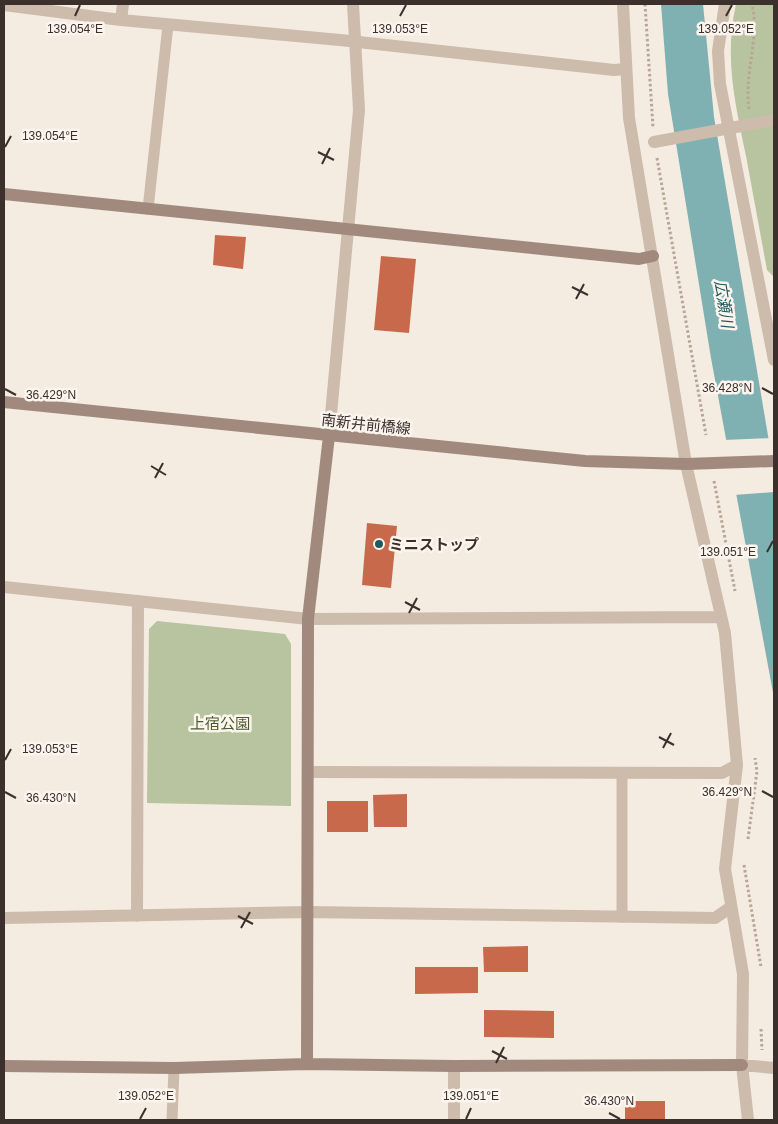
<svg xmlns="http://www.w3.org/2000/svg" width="778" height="1124" viewBox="0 0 778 1124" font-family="Helvetica,'Noto Sans JP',sans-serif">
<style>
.green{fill:#b8c4a0}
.water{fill:#7fb0b2}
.pier{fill:#f4ebe1}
.building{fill:#c8694b}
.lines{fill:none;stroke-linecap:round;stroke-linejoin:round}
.path{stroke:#b9a596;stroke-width:3;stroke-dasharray:2.5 2.5;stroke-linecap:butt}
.lane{stroke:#cdbbac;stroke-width:11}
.street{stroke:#cdbbac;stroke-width:12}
.secondary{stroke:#a18a7d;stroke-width:12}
.ticks{fill:none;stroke:#3b302b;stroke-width:2}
.poi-dot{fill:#1f5a5e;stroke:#fbf5ee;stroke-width:2}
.labels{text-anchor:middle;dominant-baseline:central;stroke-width:5;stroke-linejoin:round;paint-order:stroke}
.street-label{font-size:15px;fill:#3b302b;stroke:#fbf5ee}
.poi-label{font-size:15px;font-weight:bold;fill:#3b302b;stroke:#fbf5ee;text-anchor:start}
.park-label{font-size:15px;fill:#4a5a2e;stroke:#fbf5ee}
.water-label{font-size:16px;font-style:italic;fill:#1f5a5e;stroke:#fbf5ee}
.ticks-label{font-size:12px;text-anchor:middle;fill:#3b302b;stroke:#fbf5ee;stroke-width:5;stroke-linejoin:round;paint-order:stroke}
</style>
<rect width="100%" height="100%" fill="#f4ebe1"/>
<path class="green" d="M736,4H774V277L767,270C760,232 753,194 746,156C735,103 724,57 736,4Z
M157,621L285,634L291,644V806L147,803L149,629Z"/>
<path class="water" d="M661,4H703L714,117L774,471V698L711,358L668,94Z"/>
<path class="pier" d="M771,438L774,456V492L734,495L724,440Z"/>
<path class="building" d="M215,235L246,237L243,269L213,265Z
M381,256L416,259L409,333L374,330Z
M367,523L397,526L391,588L362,585Z
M407,794V827H374L373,795Z
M327,801H368V832H327Z
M528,946V972H484L483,947Z
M415,967H478V993L415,994Z
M484,1010L554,1011V1038L484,1037Z
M625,1101H665V1120H625Z"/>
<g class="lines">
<path class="path" d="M645,4L653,127
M749,109C744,72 760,38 752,4
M657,158L706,435
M714,481L735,591
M748,839L757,771L755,758
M744,865L761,967
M761,1029L762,1050"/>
<path class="lane" d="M148,209L168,25
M622,917V773
M172,1120L174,1068"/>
<path class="street" d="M623,4L629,118L633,142L686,464L725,633L737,765L725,869L743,974L742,1065L748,1120
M725,4L718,51L720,84L774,360
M4,5L121,20L340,40L614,70L626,69
M121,20L123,4
M654,142L774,120
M329,436L359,110L353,4
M4,587L308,619L721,617
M308,772L722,773L737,765
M137,916L138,601
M4,918L307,912L715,918L731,907
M742,1065L774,1068
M454,1120V1066"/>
<path class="secondary" d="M4,194L639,259L653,256
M4,402L585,461L686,464L774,461
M307,1064L308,619L329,436
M4,1066L174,1068L307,1064L454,1066L742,1065"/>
</g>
<path class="ticks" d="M75,16L80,5M400,16L406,5M726,16L732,5M5,147L11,136M318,152L334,160M322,164L330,148M572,287L588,295M576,299L584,284M762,388L773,394M5,389L16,395M151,466L166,475M155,478L163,463M767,552L773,541M405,602L420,610M409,613L417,598M659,737L674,745M663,748L671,733M5,760L11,749M762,791L773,797M5,792L16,798M238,916L253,924M241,928L250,912M492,1051L507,1059M496,1063L504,1047M609,1113L620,1119M140,1119L146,1108M466,1119L471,1108"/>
<circle class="poi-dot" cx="379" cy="544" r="5"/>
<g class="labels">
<g class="street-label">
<text transform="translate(366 424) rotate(6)">南新井前橋線</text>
</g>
<g class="poi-label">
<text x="389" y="544">ミニストップ</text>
</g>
<g class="park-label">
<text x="220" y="723">上宿公園</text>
</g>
<g class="water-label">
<text transform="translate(724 304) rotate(81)">広瀬川</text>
</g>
</g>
<g class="ticks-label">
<text x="75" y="33">139.054°E</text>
<text x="400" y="33">139.053°E</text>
<text x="726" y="33">139.052°E</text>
<text x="50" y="140">139.054°E</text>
<text x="727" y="392">36.428°N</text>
<text x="51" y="399">36.429°N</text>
<text x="728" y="556">139.051°E</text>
<text x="50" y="753">139.053°E</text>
<text x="727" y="796">36.429°N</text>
<text x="51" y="802">36.430°N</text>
<text x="146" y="1100">139.052°E</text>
<text x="471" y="1100">139.051°E</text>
<text x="609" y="1105">36.430°N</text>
</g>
<rect width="778" height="1124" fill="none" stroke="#3b302b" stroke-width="10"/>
</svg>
